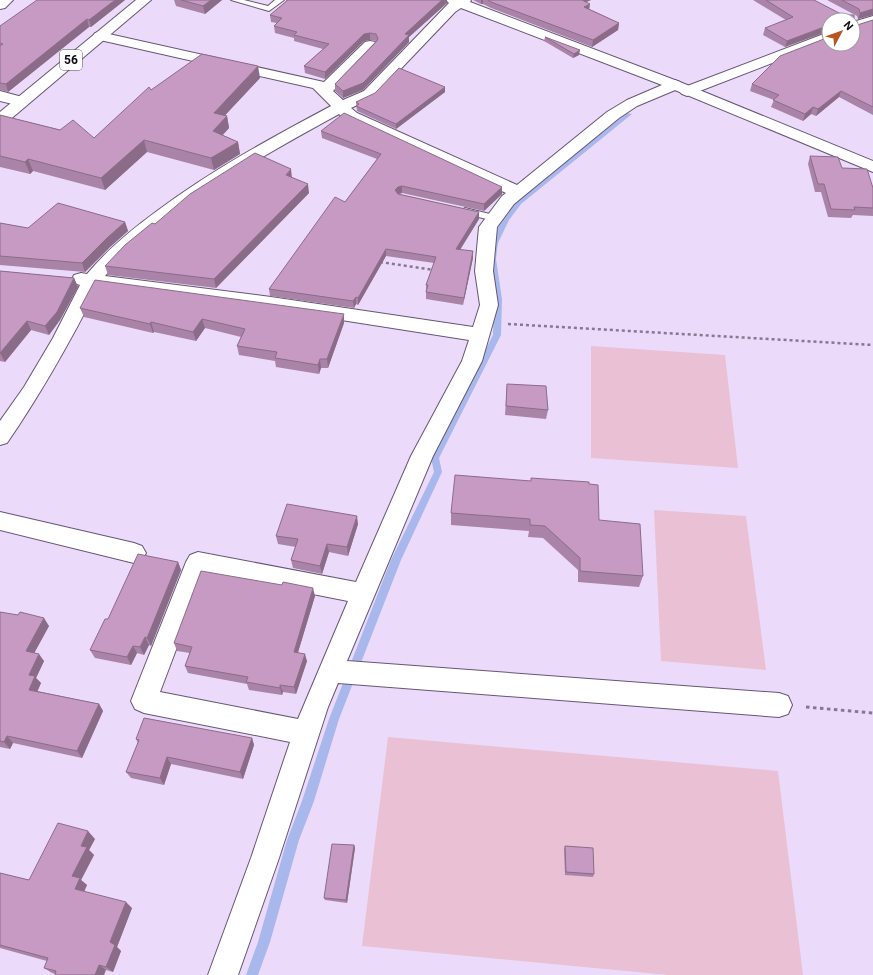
<svg xmlns="http://www.w3.org/2000/svg" width="873" height="975" viewBox="0 0 873 975" font-family="Roboto,sans-serif">
<style>
.green{fill:#eac0d4}
.lines{fill:none;stroke-linecap:round;stroke-linejoin:round}
.stream{fill:#a8b8ec;fill-rule:evenodd}
.service-casing{stroke:#665673;stroke-width:2}
.minor-casing{stroke:#665673;stroke-width:2}
.tertiary-casing{stroke:#665673;stroke-width:2}
.primary-casing{stroke:#665673;stroke-width:2}
.path-far1{stroke:#85798f;stroke-width:2.5;stroke-dasharray:3 3;stroke-linecap:butt}
.path{stroke:#85798f;stroke-width:3;stroke-dasharray:3.5 3.5;stroke-linecap:butt}
.service{fill:#fff;fill-rule:evenodd}
.minor{fill:#fff;fill-rule:evenodd}
.tertiary{fill:#fff;fill-rule:evenodd}
.primary{fill:#fff;fill-rule:evenodd}
.wall{fill:#aa84a8}
.shaded-wall{fill:#8b6c88}
.building{fill:#c69ac3;stroke:#8b6c88}
.labels{text-anchor:middle;dominant-baseline:central;stroke-width:3;stroke-linejoin:round;paint-order:stroke}
.shield{fill:#fff;stroke:#58545a;stroke-width:1}
.shield-label{font-size:12px;font-weight:bold;fill:#100a14}
</style>
<rect width="100%" height="100%" fill="#ecdafb"/>
<path class="green" d="M591,346L725,355L738,468L591,458Z
M654,510L746,516L766,670L661,661Z
M388,737L778,771L803,975H668L362,946Z"/>
<g class="lines">
<path class="stream" d="M627,113L632,114L521,204L509,220L498,243L496,259L502,299L501,335L439,458L442,472L401,560L339,719L314,801L299,840L270,942L258,975H246L258,942L287,840L302,801L329,719L391,560L434,472L431,458L493,335L494,299L488,259L490,243L502,220L517,200Z"/>
<g class="service-casing">
<path id="service" d="M231,0H244L268,6L275,0H284L269,11Z
M465,208L498,216L500,218L495,221L462,213L460,211Z"/>
</g>
<g class="minor-casing">
<path id="minor" d="M0,0H13L5,8L0,9Z
M446,0H471L470,2L680,82L683,85L680,88L637,106L619,118L514,204L497,227L493,271L498,305L482,361L433,456L347,661L779,693L788,696L792,705L788,714L779,717L338,683L328,707L279,858L238,975H208L251,858L290,742L144,713L135,709L131,701L186,562L190,555L198,552L356,582L411,456L462,361L469,340L271,309L98,287C70,342 42,392 7,443L0,445V421L24,387L53,338L80,285L74,283L72,279L74,275L81,273L87,274C108,249 131,230 157,211C212,170 271,138 331,106L313,88L100,40L95,39L93,36L95,33L100,32L324,82L365,42L370,41L375,42L377,45L375,48L333,91L343,100L364,91L449,3ZM461,8L662,85L627,100L607,112L517,185L357,113L351,108L374,97L455,12ZM339,114L345,119L506,193L502,196L479,227L475,271L480,305L473,327L271,297L105,276C123,254 146,236 169,219C222,178 281,146 339,114ZM205,573L348,601L298,719L160,692Z
M873,16V25L853,31V22Z
M829,32V41L692,94L687,96L682,94L679,91L682,88Z
M0,91L26,98L29,101L26,104L21,106L0,101Z
M0,512L134,543L142,546L146,553L142,560L134,563L0,530Z"/>
</g>
<g class="tertiary-casing">
<path id="tertiary" d="M675,80L873,161V172L670,88L667,85L670,82Z"/>
</g>
<g class="primary-casing">
<path id="primary" d="M136,0H151L6,123L0,125V112Z"/>
</g>
<path class="path-far1" d="M380,262L434,270
M508,324L873,345"/>
<path class="path" d="M806,707L873,713"/>
<use href="#service" class="service"/>
<use href="#minor" class="minor"/>
<use href="#tertiary" class="tertiary"/>
<use href="#primary" class="primary"/>
</g>
<path class="wall" d="M125,0L91,27H89L8,92L0,90V26Z
M174,0H222L205,14L176,6Z
M286,0H447V3L409,37V42L363,90L343,98L335,91V84L376,41L370,40L364,41L325,79L305,73L304,66L323,49L294,41V38L275,33L274,26L277,23L271,22L270,15L286,1Z
M473,0H591L586,2L589,9L619,23L618,30L592,47L491,8L483,4H481Z
M753,0H814L854,26L873,20V115L839,97L816,116L811,114L803,121L771,107L774,100L750,91L752,84L853,44L829,20L785,47L763,35L765,28L786,20Z
M827,0H873V15L858,19L857,16Z
M545,37L579,55L573,58L544,41Z
M260,78L225,115L227,116L229,128L222,136L238,142L240,154L214,170L147,152L105,190L33,171L30,174L0,167V115L94,138L151,90Z
M445,87V92L396,129L357,111L356,102Z
M321,131L502,187V194L484,211L402,193L399,194L479,212V219L460,250L473,251V258L463,305L426,299V285L434,263L386,256L358,305L356,304L354,308L270,296L269,289L345,202L377,159L322,138Z
M810,156L842,168L873,188V216L853,215L851,218L828,217L821,192H815L808,164Z
M292,177L309,193L216,288L108,275L105,266L155,224Z
M125,222L128,231L110,247L85,272L0,265V223L28,228Z
M0,271L74,278L78,287L60,320L49,335L31,330L5,362L0,361Z
M80,308L344,323L328,368H321L319,374L276,367L275,361L239,355L237,346L241,337L205,328L196,341L154,332L153,333L84,317Z
M507,384L548,410L546,419L505,415Z
M531,481L589,484L599,520L643,576L639,587L578,582V570L543,538L528,537L529,531L451,525V513Z
M358,524L348,556L329,552L322,574L293,568L291,560L296,547L278,544L276,536Z
M178,562L181,570L151,646L149,645L144,655L137,653L131,665L95,658L90,650L108,619Z
M315,596L298,652L307,661L296,694L283,692L282,695L249,690L247,684L188,673L185,666L190,653L177,651L174,643Z
M0,612L49,626L34,653L44,661L36,678L41,683L37,691L99,704L103,711L82,758L13,743L10,749L0,747Z
M252,738L254,745L243,779L171,764L164,785L131,778L126,772L138,743L136,739Z
M95,839L89,850L94,855L81,880L87,885L84,892L132,908L117,947L121,951L113,972L106,970L55,974L52,973L44,968L47,961L0,948V873L29,880Z
M354,845L355,848L347,903L325,900L324,898Z
M565,846L594,874L593,877L565,875L564,849Z"/>
<path class="shaded-wall" d="M115,0H125L91,27L89,20Z
M211,0H222L205,14L203,6Z
M442,0H447V3L409,37V42L363,90L343,98V91Z
M481,0H483V4H481Z
M579,0H591L579,5Z
M590,4L589,11L584,7Z
M873,9V15L858,19L860,13Z
M87,19L89,27L8,92L6,84Z
M619,23L618,30L592,47L593,40Z
M829,25V31L785,47L787,41Z
M370,33V40L364,41L325,79V72L364,34Z
M580,50L579,55L573,58L574,54Z
M258,66L260,78L216,125L214,113Z
M445,87V92L396,129V124Z
M841,91L839,97L816,116L818,109Z
M813,107L811,114L803,121L805,114Z
M227,116L229,128L215,143L213,131Z
M144,140L147,152L105,190L101,178Z
M238,142L240,154L214,170L211,158Z
M28,159L33,171L30,174L25,162Z
M291,169L292,178L286,175Z
M308,184L309,193L216,288L214,279Z
M402,186V193L398,194L395,190L398,187Z
M502,187V194L484,211V204Z
M479,212V219L456,256V249Z
M125,222L128,231L110,247L85,272L82,263L107,238Z
M386,249V256L358,305V298Z
M473,251V258L463,305L464,298Z
M74,278L78,287L60,320L49,335L45,326Z
M356,297V304L354,308L353,301Z
M344,314V323L328,368L327,359Z
M202,319L205,328L196,341L193,332Z
M27,321L31,330L5,362L0,353Z
M151,322L154,332L153,333L150,324Z
M320,359L321,368L319,374L318,365Z
M357,516L358,524L348,556L347,547Z
M327,544L329,552L322,574L320,566Z
M178,562L181,570L151,646L147,638Z
M313,588L315,596L296,659L294,652Z
M44,618L49,626L31,659L26,651Z
M145,637L149,645L144,655L140,647Z
M133,646L137,653L131,665L127,657Z
M39,654L44,661L36,678L41,683L35,697L29,690V675Z
M305,654L307,661L296,694L294,687Z
M280,685L283,692L282,695L280,688Z
M99,704L103,711L82,758L77,751Z
M7,736L13,743L10,749L4,742Z
M252,738L254,745L243,779L240,772Z
M167,757L171,764L164,785L160,778Z
M88,831L95,839L89,850L94,855L81,880L87,885L82,896L75,889L72,876L81,846Z
M354,845L355,848L347,903L346,900Z
M126,902L132,908L117,947L121,951L113,972L106,967L110,942Z
M99,965L106,970L104,975H95Z"/>
<path class="building" d="M37,0H115L89,20L87,19L6,84L0,83V46L3,44L0,43V26Z
M181,0H211L203,6Z
M288,0H442L405,34L409,35L363,83L343,91L335,84L376,42L378,39L376,34L370,33L364,34L325,72L304,66L329,44L294,35L297,32L274,26L282,18L270,15Z
M488,0H582L590,4L584,7L619,23L593,40L491,2Z
M766,0H814L843,15H854V26L873,20V107L841,91L818,109L813,107L805,114L773,100L779,95L752,84L780,56L829,37V44H853V20H829V25L787,41L765,28L793,17Z
M842,0H873V9L860,13L859,9Z
M545,37L580,50L574,54Z
M202,54L258,66L214,113L227,116L213,131L238,142L211,158L144,140L101,178L28,159L25,162L0,156V115L60,130L73,120L94,138L149,87L151,90Z
M399,68L445,87L396,124L356,106L359,104L356,102L375,93Z
M344,113L502,187L484,204L402,186L398,187L395,190L398,194L479,212L456,249L473,251L464,298L426,292L428,285H426L436,257L386,249L358,298L356,297L353,301L269,289L335,197L345,202L381,154L321,131Z
M255,153L291,169L286,175L308,184L214,279L105,266L125,245L152,223L155,224L190,194Z
M810,156L838,157L842,168L867,169L873,188V208L854,207L855,210L831,209L824,184H818Z
M58,203L125,222L107,238L82,263L0,256V223L28,228Z
M0,271L74,278L57,312L45,326L27,321L0,353Z
M95,280L344,314L327,359H320L318,365L275,358L277,352L237,346L245,329L202,319L193,332L151,322L150,324L80,308Z
M507,384L546,386L548,410L506,406Z
M455,475L531,481V478L589,482V484L598,485L599,520L640,524L643,576L580,571V558L545,526L530,525V519L451,513Z
M287,504L357,516L347,547L327,544L320,566L291,560L298,539L276,536Z
M138,554L178,562L147,638L145,637L140,647L133,646L127,657L90,650L105,619H108Z
M201,571L282,585L283,582L313,588L294,652L305,654L294,687L280,685V688L246,682L248,677L185,666L192,647L174,643Z
M0,612L18,615L20,612L44,618L26,651L39,654L29,675L35,676L29,690L99,704L77,751L7,736L4,742L0,741Z
M144,718L252,738L240,772L167,757L160,778L126,772L139,740L136,739Z
M58,823L88,831L81,846L87,847L72,876L80,878L75,889L126,902L110,942L115,945L106,967L99,965L95,975H55L56,971L44,968L48,958L0,945V873L29,880Z
M332,844L354,845L346,900L324,898Z
M565,846L593,848L594,874L566,872Z"/>
<g class="labels">
<rect class="shield" x="60" y="50" width="22" height="20" rx="3"/>
<g class="shield-label">
<text x="71" y="60">56</text>
</g>
</g>
<g transform="translate(841 32) rotate(49)"><circle r="19" fill="#ffffff" stroke="#9f9da1"/>
<path d="M0-3L7 15L0 10L-7 15Z" fill="#b8541d"/>
<text y="-6" font-size="11" font-weight="bold" text-anchor="middle" fill="#100a14">N</text>
</g>
</svg>
